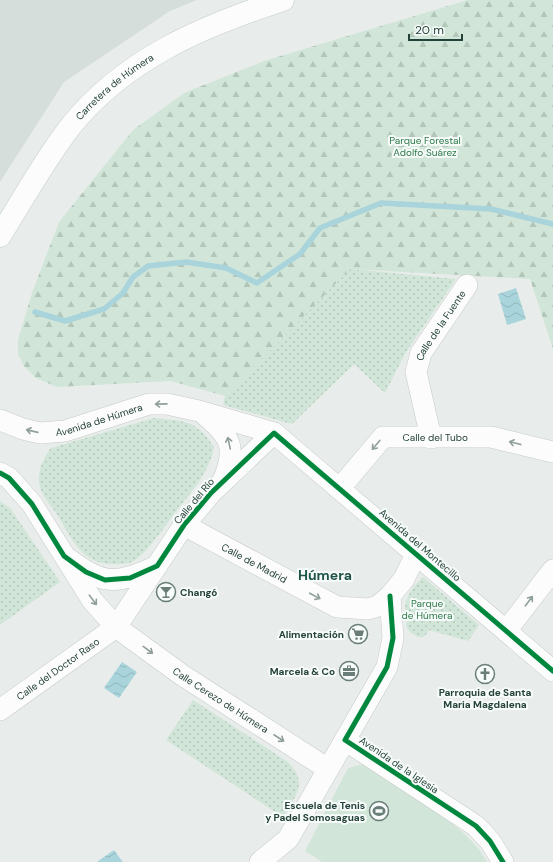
<svg xmlns="http://www.w3.org/2000/svg" width="553" height="862" viewBox="0 0 553 862" font-family="'DM Sans',sans-serif">
<style>
.built{fill:#d6dedb}
.green{fill:url(#green-dots)}
.forest{fill:url(#forest-firs)}
.pitch{fill:#d1e6d8}
.water{fill:url(#water-waves)}
.lines{fill:none;stroke-linecap:round;stroke-linejoin:round}
.stream{stroke:#a9d4db;stroke-width:5.5}
.minor-casing{stroke:#c5cac8;stroke-width:22}
.secondary-casing{stroke:#c3cbc8;stroke-width:23}
.minor{stroke:#fcfcfc;stroke-width:21}
.secondary{stroke:#fcfcfc;stroke-width:22}
.cycleway-casing{stroke:#f7fbf9;stroke-width:8}
.cycleway{stroke:#00873e;stroke-width:5}
.oneway{stroke:#909f9b}
.labels{text-anchor:middle;dominant-baseline:central;stroke-width:4;stroke-linejoin:round;paint-order:stroke}
.street-label{font-size:10px;fill:#24423a;stroke:#f7fbf9}
.park-label{font-size:10px;fill:#2d7a4b;stroke:#f7fbf9}
.poi-label{font-size:10px;font-weight:bold;fill:#24423a;stroke:#f7fbf9;text-anchor:end}
.district-label{font-size:14px;font-weight:bold;fill:#1f5548;stroke:#f7fbf9}
</style>
<defs>
<pattern id="green-dots" width="8" height="8" patternUnits="userSpaceOnUse"><rect width="8" height="8" fill="#d1e6d8"/><path d="M2 2h.1M6 6h.1" fill="none" stroke="#b3c6ba" stroke-width="1.8" stroke-linecap="round"/></pattern>
<pattern id="forest-firs" width="22" height="20" patternUnits="userSpaceOnUse"><rect width="22" height="20" fill="#d1e6d8"/><path d="M5 1l3.5 6h-7zM16 11l3.5 6h-7z" fill="#b3c6ba"/></pattern>
<pattern id="water-waves" width="16" height="10" patternUnits="userSpaceOnUse"><rect width="16" height="10" fill="#a9d4db"/><path d="M0 5q4-4 8 0t8 0" fill="none" stroke="#91b7bd"/></pattern>
</defs>
<rect width="100%" height="100%" fill="#e8edeb"/>
<path class="built" d="M0,0H197L170,11L64,82L0,182Z"/>
<path class="green" d="M350,269L456,279L406,352L385,393L354,364L292,424L223,405L225,396Z
M154,418C184,421 197,420 214,447C209,474 190,493 174,514C165,526 145,556 132,562C126,564 120,564 114,564C81,564 73,540 58,516C52,507 43,497 40,487C36,474 43,458 51,448Z
M0,501L10,508L60,582L0,625Z
M423,577L479,625L468,641L429,630L424,637H418L410,632L406,626L408,619C399,604 412,587 423,577Z
M193,700L288,762C309,784 296,794 283,817L166,740Z"/>
<path class="forest" d="M468,0H553V349L530,279L350,269L225,396L171,381L57,387L36,378L24,366L18,354V340L32,293L59,222L133,130L184,93L264,61Z"/>
<path class="pitch" d="M363,764C397,787 470,826 487,862H322L305,851L348,768Z"/>
<path class="water" d="M516,288L526,319L507,325L498,294Z
M122,662L137,672L119,698L104,688Z
M114,850L123,862H98V861Z"/>
<g class="lines">
<path class="stream" d="M35,312L65,321L104,309L123,293L133,277L148,266L186,262L226,268L257,283L300,254L320,228L381,203L491,209L553,224"/>
<g class="minor-casing">
<g id="minor">
<path d="M205,415C231,437 237,447 223,481"/>
<path id="s1" d="M0,420L23,429L40,433L65,431L149,404H167L199,411L274,433L553,671"/>
<path id="s2" d="M431,438L416,372L421,353L467,285"/>
<path id="s3" d="M0,473L9,478L32,504L92,600L116,627L182,675L328,769"/>
<path id="s4" d="M340,488L383,437H491L553,452"/>
<path id="s5" d="M184,525L337,607L368,609L378,606L390,596L404,579L416,554"/>
<path d="M70,560C105,587 119,583 157,566"/>
<path d="M390,596L393,638L387,667L345,740L476,826L490,841L503,862"/>
<path d="M506,631L553,570"/>
<path id="s6" d="M0,710L116,627L184,525L211,493L274,433"/>
<path d="M260,862L288,839L345,740"/>
</g>
</g>
<g class="secondary-casing">
<g id="secondary">
<path id="s7" d="M0,236C23,199 44,161 70,127C124,59 203,26 283,0"/>
</g>
</g>
<use href="#minor" class="minor"/>
<use href="#secondary" class="secondary"/>
<g class="cycleway-casing">
<path id="cycleway" d="M0,473L9,478L32,504L64,556L86,572L105,580L130,578L157,566L184,525L211,493L274,433L553,671
M390,596L393,638L387,667L345,740L476,826L490,841L503,862"/>
</g>
<use href="#cycleway" class="cycleway"/>
</g>
<defs><path id="oneway-shaft" d="M-6 0H5M1.5-3L5.5 0L1.5 3" fill="none" stroke-width="1.6" stroke-linecap="round" stroke-linejoin="round"/></defs>
<g class="oneway">
<use href="#oneway-shaft" transform="translate(161 404) rotate(179)"/>
<use href="#oneway-shaft" transform="translate(32 431) rotate(-167)"/>
<use href="#oneway-shaft" transform="translate(229 443) rotate(-102)"/>
<use href="#oneway-shaft" transform="translate(515 443) rotate(-166)"/>
<use href="#oneway-shaft" transform="translate(376 445) rotate(130)"/>
<use href="#oneway-shaft" transform="translate(315 596) rotate(28)"/>
<use href="#oneway-shaft" transform="translate(93 600) rotate(53)"/>
<use href="#oneway-shaft" transform="translate(529 601) rotate(-53)"/>
<use href="#oneway-shaft" transform="translate(148 650) rotate(37)"/>
<use href="#oneway-shaft" transform="translate(279 738) rotate(33)"/>
</g>
<defs>
<g id="bar-ring" transform="scale(1)"><circle r="9.5" fill="#f7fbf9" stroke="#697e78" stroke-width="1.5"/><path d="M-6-5H6L.8 .8V4.5H3.5V6h-7V4.5H-.8V.8Z" fill="#697e78"/></g>
<g id="supermarket-ring" transform="scale(1)"><circle r="9.5" fill="#f7fbf9" stroke="#697e78" stroke-width="1.5"/><path d="M-6-5.5h2.5l.6 2H6L4.5 2H-2.5L-4.4-4H-6ZM-1.5 3.2a1.3 1.3 0 1 0 .1 0ZM3 3.2a1.3 1.3 0 1 0 .1 0Z" fill="#697e78"/></g>
<g id="office-ring" transform="scale(1)"><circle r="9.5" fill="#f7fbf9" stroke="#697e78" stroke-width="1.5"/><path d="M-6-3h4V-5.5h4V-3h4V5H-6ZM-1-4.5V-3h2v-1.5ZM-6 0V1H6V0Z" fill="#697e78"/></g>
<g id="church-ring" transform="scale(1)"><circle r="9.5" fill="#f7fbf9" stroke="#697e78" stroke-width="1.5"/><path d="M-1.2-6h2.4v3.5h3.3v2.4h-3.3V6h-2.4V-.1h-3.3v-2.4h3.3Z" fill="#697e78"/></g>
<g id="stadium-ring" transform="scale(1)"><circle r="9.5" fill="#f7fbf9" stroke="#697e78" stroke-width="1.5"/><path d="M0-5a6.5 5 0 1 0 0 10a6.5 5 0 1 0 0-10ZM-3.5-1.8h7v3.6h-7Z" fill="#697e78"/></g>
</defs>
<g fill-rule="evenodd">
<use href="#bar-ring" x="166" y="592"/>
<use href="#supermarket-ring" x="358" y="634"/>
<use href="#office-ring" x="349" y="671"/>
<use href="#church-ring" x="485" y="674"/>
<use href="#stadium-ring" x="379" y="811"/>
</g>
<g class="labels">
<g class="street-label">
<text stroke="none"><textPath href="#s7" startOffset="190">Carretera de Húmera</textPath></text>
<text stroke="none"><textPath href="#s2" startOffset="121">Calle de la Fuente</textPath></text>
<text stroke="none"><textPath href="#s1" startOffset="103">Avenida de Húmera</textPath></text>
<text stroke="none"><textPath href="#s4" startOffset="119">Calle del Tubo</textPath></text>
<text transform="translate(194 501) rotate(-50)">Calle del Río</text>
<text transform="translate(420 545) rotate(41)">Avenida del Montecillo</text>
<text stroke="none"><textPath href="#s5" startOffset="80">Calle de Madrid</textPath></text>
<text stroke="none"><textPath href="#s6" startOffset="71">Calle del Doctor Raso</textPath></text>
<text stroke="none"><textPath href="#s3" startOffset="322">Calle Cerezo de Húmera</textPath></text>
<text transform="translate(399 765) rotate(34)">Avenida de la Iglesia</text>
</g>
<g class="park-label">
<text x="425" y="140">Parque Forestal<tspan x="425" dy="12">Adolfo Suárez</tspan></text>
<text x="427" y="603">Parque<tspan x="427" dy="12">de Húmera</tspan></text>
</g>
<g class="poi-label">
<text x="180" y="592" text-anchor="start">Changó</text>
<text x="344" y="634">Alimentación</text>
<text x="335" y="671">Marcela &amp; Co</text>
<text x="485" y="692" text-anchor="middle">Parroquia de Santa<tspan x="485" dy="12">Maria Magdalena</tspan></text>
<text x="365" y="805">Escuela de Tenis<tspan x="365" dy="12">y Padel Somosaguas</tspan></text>
</g>
<g class="district-label">
<text x="325" y="575">Húmera</text>
</g>
</g>
<path d="M409 34v6h53v-6" fill="none" stroke="#24423a" stroke-width="2"/>
<text x="415" y="34" font-size="12" fill="#24423a" stroke="#f7fbf9" stroke-width="3" paint-order="stroke">20 m</text>
</svg>
